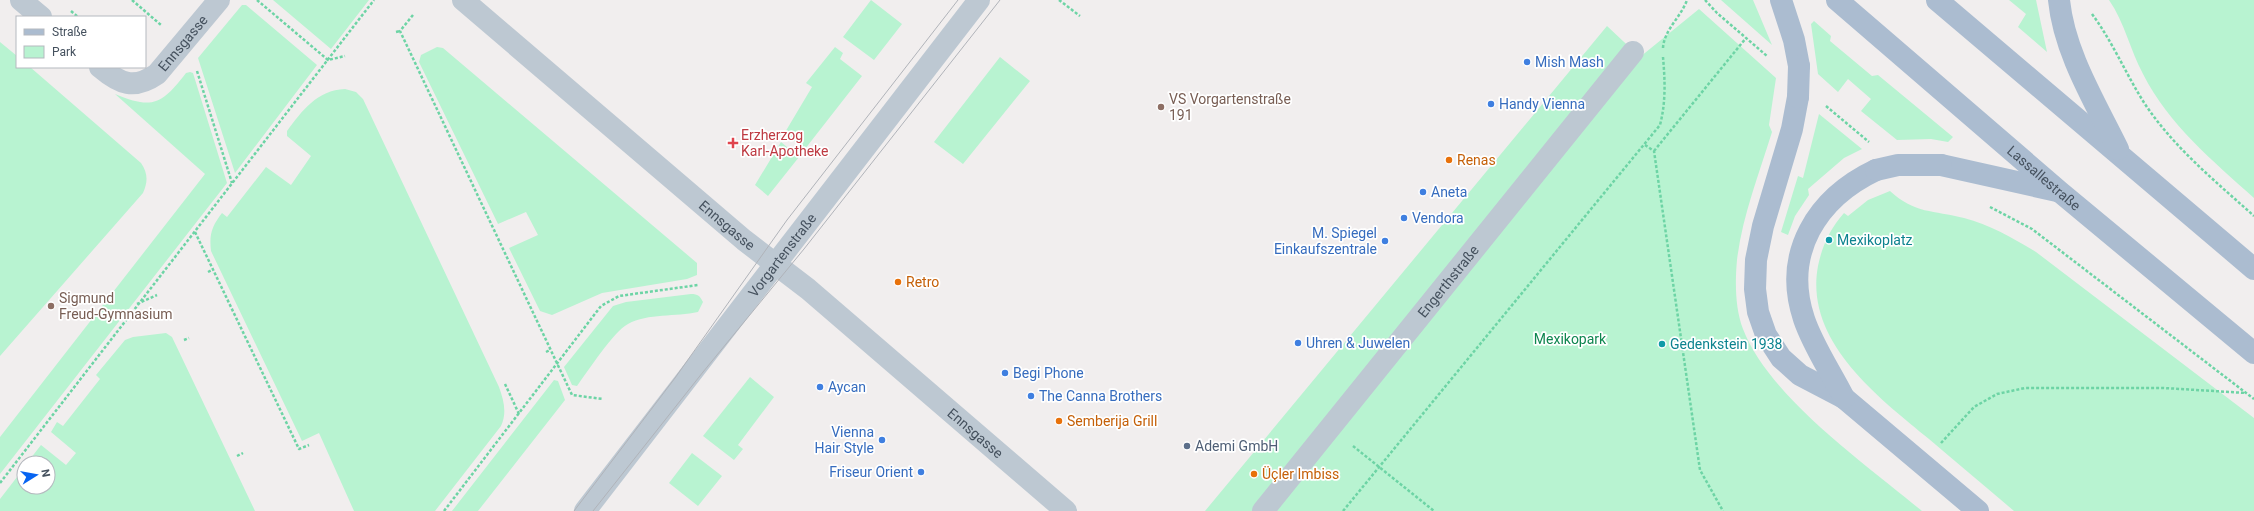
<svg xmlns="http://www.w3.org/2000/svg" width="2254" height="511" viewBox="0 0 2254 511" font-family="Roboto,sans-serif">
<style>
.green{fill:#b8f3d1}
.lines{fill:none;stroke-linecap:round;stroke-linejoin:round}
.path{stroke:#6dd4a5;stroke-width:2.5;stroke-dasharray:3 2;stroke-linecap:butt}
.minor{stroke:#bdc8d2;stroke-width:22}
.major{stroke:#abbcd0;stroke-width:22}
.tram{stroke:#b0b3b9;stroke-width:1}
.major-bridge{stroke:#abbcd0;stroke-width:22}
.shop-dot{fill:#3f7fe0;stroke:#fff;stroke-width:1.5}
.education-dot{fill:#8d6e63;stroke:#fff;stroke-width:1.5}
.health-dot{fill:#e0444e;stroke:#fff;stroke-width:1.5}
.food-dot{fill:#e8710a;stroke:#fff;stroke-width:1.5}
.culture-dot{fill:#0f9aa8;stroke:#fff;stroke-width:1.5}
.service-dot{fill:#5c6f8a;stroke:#fff;stroke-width:1.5}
.labels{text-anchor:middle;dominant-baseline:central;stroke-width:3.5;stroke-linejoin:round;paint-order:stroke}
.street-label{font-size:14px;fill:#45515e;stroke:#fff}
.shop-label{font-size:14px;fill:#366cbe;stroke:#fff;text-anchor:start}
.education-label{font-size:14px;fill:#785e54;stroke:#fff;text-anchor:start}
.health-label{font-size:14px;fill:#be3a42;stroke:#fff;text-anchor:start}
.food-label{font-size:14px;fill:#c56008;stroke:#fff;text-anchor:start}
.culture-label{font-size:14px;fill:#0d838f;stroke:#fff;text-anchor:start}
.park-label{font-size:14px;fill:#0e864f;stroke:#fff}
.service-label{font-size:14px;fill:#4e5e75;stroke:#fff;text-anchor:start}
</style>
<rect width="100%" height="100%" fill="#f1eeee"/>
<path class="green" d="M273,0H369L331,49Z
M871,0L902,24L874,60L843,37Z
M1721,0H1753L1772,45Z
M2009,0H2036L2047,52L2018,27L2026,14Z
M2109,0H2254V198C2213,161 2169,125 2143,74C2130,50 2125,23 2109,0Z
M242,5H246L317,65L235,173L198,58Z
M1699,9L1776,78L1769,125L1772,132C1759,174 1742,217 1737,260C1735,282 1735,308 1743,329C1769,397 1867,465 1922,511H1205L1607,26L1640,57Z
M1814,21L1831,36L1830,41L1872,76L1878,75L1953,137L1948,142L1931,139L1897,140L1861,111L1871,99L1848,79L1838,92L1818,74L1811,24Z
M0,42L17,56V67H30L141,163C148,173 148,182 143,193L0,356Z
M437,47L443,48L697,263V275L687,279L602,293L552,315L540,311L509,248L538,235L526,212L498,224L419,62L421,55Z
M835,47L843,53L840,59L862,76L805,149L784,134L812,87L806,83Z
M1000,57L1030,81L963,164L934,142Z
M190,72L193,73L227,183L0,474V437L205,174L115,94C153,110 162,104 186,73Z
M345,89L356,92L363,99L499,387C504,401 507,413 501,426L435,511H354L319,433L302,441L211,251C209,234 212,226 222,213L227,217L266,167L291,185L311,156L287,136V131C302,111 317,90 345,89Z
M1819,114L1862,149L1844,158L1808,189L1809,195L1795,216L1788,235L1781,232L1798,176L1803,178Z
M781,142L799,157L768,196L755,185Z
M1890,191C1915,214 1933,210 1964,218C1990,225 2013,238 2036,252L2254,418V511H2014C1986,487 1957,463 1929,439C1878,397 1804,341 1818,266C1822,246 1830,229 1844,213L1848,216L1868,200Z
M691,294C698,294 700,296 703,302L698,312C676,317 648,313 628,324C614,331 588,371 577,386L572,385L564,367L613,306L626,302Z
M166,333L172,337L255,511H0V499L24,468V487H48V463H27L41,445L66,465L76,453L51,432L57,422L63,426L100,379L96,375L125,340L133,337Z
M750,377L774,397L738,445L743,449L734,460L703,436Z
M554,380L558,381L565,400L478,511H452Z
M692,453L722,476L698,506L669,483Z"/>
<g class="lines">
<path class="path" d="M132,0L161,25
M257,0L328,60L345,56
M1059,0L1080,16
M1705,0L1717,13L1767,56
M71,11L78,17
M2092,14C2112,41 2125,72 2143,101C2172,146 2214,180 2254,216
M413,15L400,31L572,395L603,399
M396,32L400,31
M1663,48C1664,30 1681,17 1687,0
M197,71L232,183
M1826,106L1869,142
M1645,145L1654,151L1700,470L1723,511
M1654,151L1746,38
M1990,207L2032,229L2254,399
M195,232L299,449L309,445
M208,272L212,270
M137,304L157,295
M184,340L189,338
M546,352L550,350
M505,384L519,414
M1941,443L1974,407L1997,394L2025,388H2164L2246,393
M1353,446L1434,511
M237,456L243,453
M0,483L374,0
M444,511L601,306L619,296L698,285
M1343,511L1660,125C1666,102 1665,80 1663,57"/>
<g class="minor">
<path d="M21,0L41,17"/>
<path id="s1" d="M463,0L744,240L808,289L1066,511"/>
<path id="s2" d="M100,67C120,84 134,90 157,74L219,0"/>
<path id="s3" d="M585,511L979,0"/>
<path id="s4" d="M1263,511L1633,52"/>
</g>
<g class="major">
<path d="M1781,0L1794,40L1799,66"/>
<path id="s5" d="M1837,0L2060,192L2254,353"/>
<path d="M1937,0L2254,269"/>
<path d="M2059,0C2064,52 2095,102 2118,149"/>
<path d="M1798,97L1792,129L1763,226L1756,260L1755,289L1758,312L1766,335L1781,358L1800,375L1844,398L1978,511"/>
<path d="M1941,165L2057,191"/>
<path d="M1844,398C1831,372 1813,346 1804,319C1782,253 1817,198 1876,170"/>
</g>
<path class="tram" d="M574,511L675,378L787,220L958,0
M593,511L703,372L804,249L1000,0"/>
<path class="major-bridge" d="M1798,97L1799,66
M1876,170L1898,165H1941"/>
</g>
<g class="shop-dot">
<circle cx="1527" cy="62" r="4"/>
<circle cx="1491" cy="104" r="4"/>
<circle cx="1423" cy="192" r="4"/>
<circle cx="1404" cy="218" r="4"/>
<circle cx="1385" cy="241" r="4"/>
<circle cx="1298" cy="343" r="4"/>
<circle cx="1005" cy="373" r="4"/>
<circle cx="820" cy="387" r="4"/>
<circle cx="1031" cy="396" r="4"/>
<circle cx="882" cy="440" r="4"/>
<circle cx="921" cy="472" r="4"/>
</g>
<g class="education-dot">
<circle cx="1161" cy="107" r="4"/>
<circle cx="51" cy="306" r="4"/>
</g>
<path class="health-dot" d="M731 137h4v4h4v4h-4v4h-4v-4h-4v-4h4z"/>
<g class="food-dot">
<circle cx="1449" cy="160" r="4"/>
<circle cx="898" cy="282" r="4"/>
<circle cx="1059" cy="421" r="4"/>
<circle cx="1254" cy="474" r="4"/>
</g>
<g class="culture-dot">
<circle cx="1829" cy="240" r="4"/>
<circle cx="1662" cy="344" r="4"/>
</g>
<circle class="service-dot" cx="1187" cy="446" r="4"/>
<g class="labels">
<g class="street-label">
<text stroke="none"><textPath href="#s2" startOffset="104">Ennsgasse</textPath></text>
<text stroke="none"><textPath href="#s5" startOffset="273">Lassallestraße</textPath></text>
<text stroke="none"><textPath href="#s1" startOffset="347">Ennsgasse</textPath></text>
<text stroke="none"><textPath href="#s3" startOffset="323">Vorgartenstraße</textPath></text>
<text stroke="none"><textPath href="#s4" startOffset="295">Engerthstraße</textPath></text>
<text stroke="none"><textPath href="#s1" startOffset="671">Ennsgasse</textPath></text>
</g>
<g class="shop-label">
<text x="1535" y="62">Mish Mash</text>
<text x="1499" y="104">Handy Vienna</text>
<text x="1431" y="192">Aneta</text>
<text x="1412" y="218">Vendora</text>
<text x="1377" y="233" text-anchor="end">M. Spiegel<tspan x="1377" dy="16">Einkaufszentrale</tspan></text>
<text x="1306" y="343">Uhren &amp; Juwelen</text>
<text x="1013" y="373">Begi Phone</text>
<text x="828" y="387">Aycan</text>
<text x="1039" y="396">The Canna Brothers</text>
<text x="874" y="432" text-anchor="end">Vienna<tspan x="874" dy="16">Hair Style</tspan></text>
<text x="913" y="472" text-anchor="end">Friseur Orient</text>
</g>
<g class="education-label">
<text x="1169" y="99">VS Vorgartenstraße<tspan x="1169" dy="16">191</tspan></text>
<text x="59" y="298">Sigmund<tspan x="59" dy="16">Freud-Gymnasium</tspan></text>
</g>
<g class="health-label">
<text x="741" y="135">Erzherzog<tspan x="741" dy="16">Karl-Apotheke</tspan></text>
</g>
<g class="food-label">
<text x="1457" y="160">Renas</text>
<text x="906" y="282">Retro</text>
<text x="1067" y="421">Semberija Grill</text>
<text x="1262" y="474">Üçler Imbiss</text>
</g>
<g class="culture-label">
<text x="1837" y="240">Mexikoplatz</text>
<text x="1670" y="344">Gedenkstein 1938</text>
</g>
<g class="park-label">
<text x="1570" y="339">Mexikopark</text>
</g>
<g class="service-label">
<text x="1195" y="446">Ademi GmbH</text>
</g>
</g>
<rect x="16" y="16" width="130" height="52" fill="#ffffff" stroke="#b5b9bf"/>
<rect x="24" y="29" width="20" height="6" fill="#abbcd0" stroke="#b5b9bf"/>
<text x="52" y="36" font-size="12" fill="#45515e">Straße</text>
<rect x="24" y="46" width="20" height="12" fill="#b8f3d1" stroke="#b5b9bf"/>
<text x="52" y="56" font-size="12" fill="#45515e">Park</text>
<g transform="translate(36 475) rotate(79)"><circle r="19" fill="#ffffff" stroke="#b5b9bf"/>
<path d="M0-3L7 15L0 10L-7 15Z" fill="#0764f2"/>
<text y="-6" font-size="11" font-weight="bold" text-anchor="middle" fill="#45515e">N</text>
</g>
</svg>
